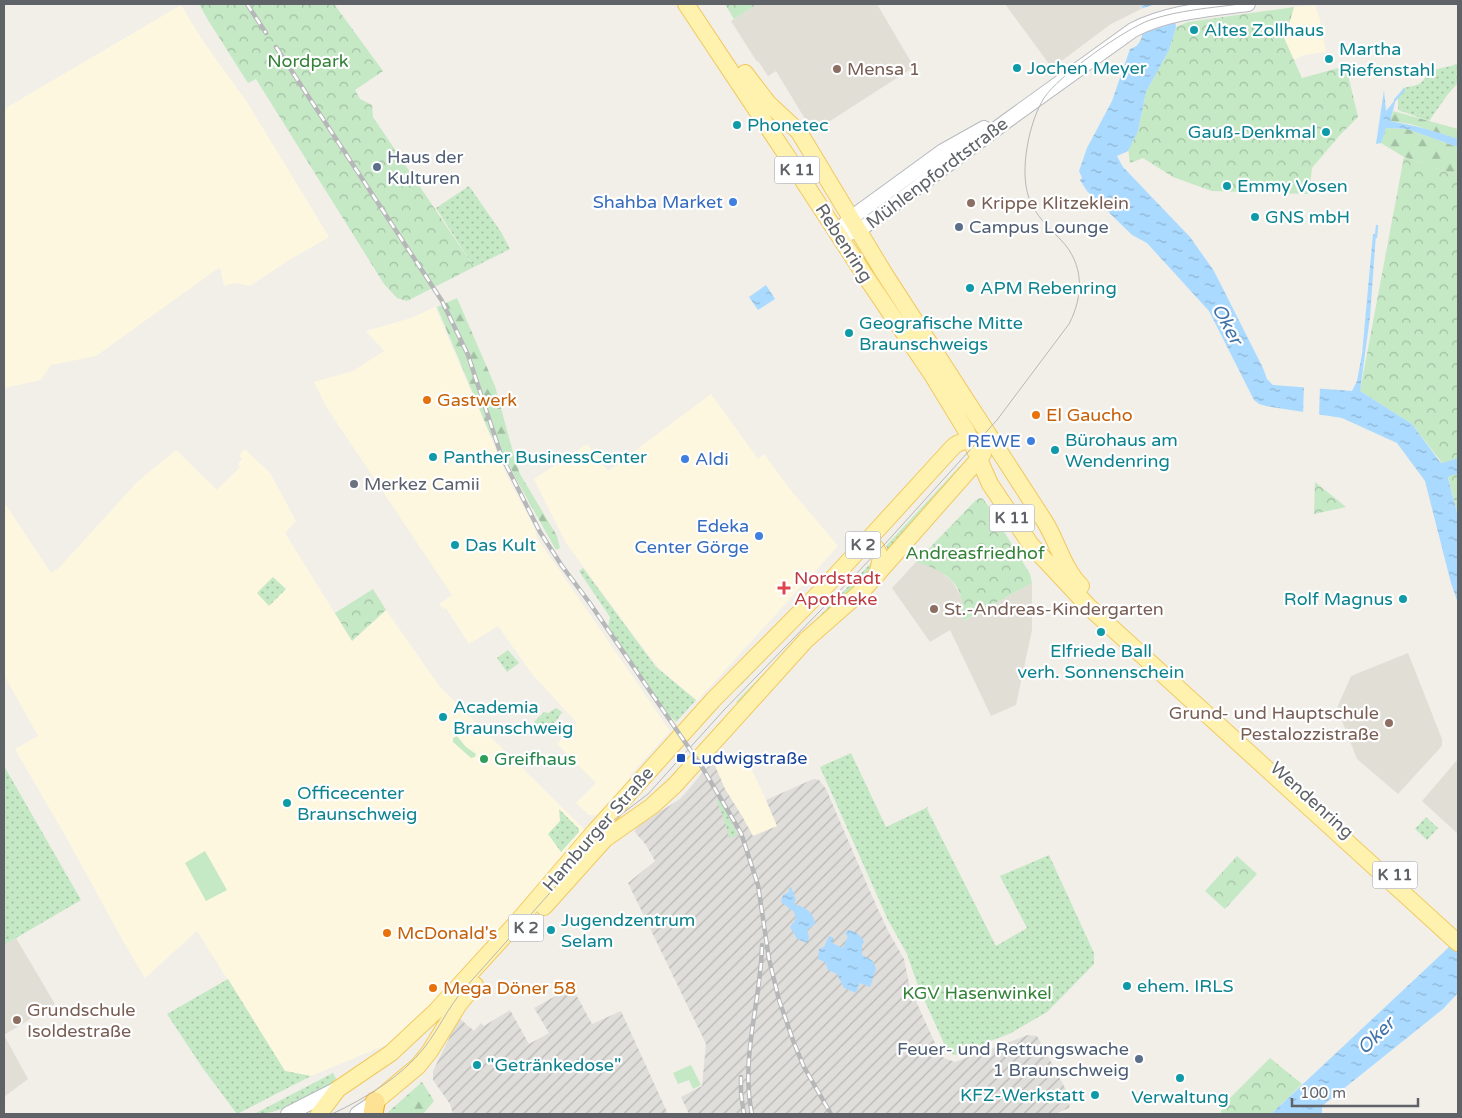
<svg xmlns="http://www.w3.org/2000/svg" width="1462" height="1118" viewBox="0 0 1462 1118" font-family="'Varela Round',sans-serif">
<style>
.commercial{fill:#fef7e0}
.industrial{fill:url(#industrial-furrows)}
.education{fill:#e1ded6}
.grass{fill:url(#grass-dots)}
.forest{fill:url(#forest-firs)}
.park{fill:url(#park-crowns)}
.pitch{fill:#c5e8c5}
.water{fill:url(#water-ripples)}
.pier{fill:#f1efe8}
.lines{fill:none;stroke-linecap:round;stroke-linejoin:round}
.stream{stroke:#aadaff;stroke-width:2.5}
.secondary-casing{stroke:#b6babf;stroke-width:16}
.primary-casing{stroke:#f2c960;stroke-width:18}
.motorway-casing{stroke:#f9ab00;stroke-width:21}
.secondary{stroke:#fff;stroke-width:14}
.primary{stroke:#fff2af;stroke-width:16}
.motorway{stroke:#fde293;stroke-width:19}
.tram{stroke:#b6b7b8;stroke-width:1}
.rail-casing{stroke:#b6b7b8;stroke-width:4.5}
.rail{stroke:#fff;stroke-width:2.5;stroke-dasharray:8;stroke-linecap:butt}
.culture-dot{fill:#0f9aa8;stroke:#fff;stroke-width:2}
.education-dot{fill:#8d6e63;stroke:#fff;stroke-width:2}
.service-dot{fill:#5c6f8a;stroke:#fff;stroke-width:2}
.shop-dot{fill:#3f7fe0;stroke:#fff;stroke-width:2}
.food-dot{fill:#e8710a;stroke:#fff;stroke-width:2}
.worship-dot{fill:#6b7280;stroke:#fff;stroke-width:2}
.health-dot{fill:#e0444e;stroke:#fff;stroke-width:2}
.transit-dot{fill:#1a4fb4;stroke:#fff;stroke-width:2}
.leisure-dot{fill:#2e9e5b;stroke:#fff;stroke-width:2}
.labels{text-anchor:middle;dominant-baseline:central;stroke-width:4.5;stroke-linejoin:round;paint-order:stroke}
.shield{fill:#fff;stroke:#8f9295;stroke-width:1}
.shield-label{font-size:16px;font-weight:bold;fill:#5f6368}
.culture-label{font-size:18px;fill:#0d838f;stroke:#fff;text-anchor:start}
.park-label{font-size:18px;fill:#348238;stroke:#fff}
.education-label{font-size:18px;fill:#785e54;stroke:#fff;text-anchor:start}
.service-label{font-size:18px;fill:#4e5e75;stroke:#fff;text-anchor:start}
.street-label{font-size:18px;fill:#5f6368;stroke:#fff}
.shop-label{font-size:18px;fill:#366cbe;stroke:#fff;text-anchor:end}
.food-label{font-size:18px;fill:#c56008;stroke:#fff;text-anchor:start}
.worship-label{font-size:18px;fill:#5b616d;stroke:#fff;text-anchor:start}
.health-label{font-size:18px;fill:#be3a42;stroke:#fff;text-anchor:start}
.transit-label{font-size:18px;fill:#164399;stroke:#fff;text-anchor:start}
.leisure-label{font-size:18px;fill:#27864d;stroke:#fff;text-anchor:start}
.water-label{font-size:19px;font-style:italic;fill:#4174aa;stroke:#fff}
</style>
<defs>
<pattern id="industrial-furrows" width="10" height="10" patternUnits="userSpaceOnUse" patternTransform="scale(1.25)"><rect width="10" height="10" fill="#e0deda"/><path d="M-1 1l2-2M0 10L10 0M9 11l2-2" fill="none" stroke="#b9b8b5"/></pattern>
<pattern id="grass-dots" width="8" height="8" patternUnits="userSpaceOnUse" patternTransform="scale(1.25)"><rect width="8" height="8" fill="#c5e8c5"/><path d="M2 2h.1M6 6h.1" fill="none" stroke="#a3c0a4" stroke-width="1.8" stroke-linecap="round"/></pattern>
<pattern id="forest-firs" width="22" height="20" patternUnits="userSpaceOnUse" patternTransform="scale(1.25)"><rect width="22" height="20" fill="#c5e8c5"/><path d="M5 1l3.5 6h-7zM16 11l3.5 6h-7z" fill="#a3c0a4"/></pattern>
<pattern id="park-crowns" width="20" height="18" patternUnits="userSpaceOnUse" patternTransform="scale(1.25)"><rect width="20" height="18" fill="#c5e8c5"/><path d="M2 6a3 3 0 1 1 6 0M12 15a3 3 0 1 1 6 0" fill="none" stroke="#a3c0a4"/></pattern>
<pattern id="water-ripples" width="26" height="14" patternUnits="userSpaceOnUse" patternTransform="scale(1.25)"><rect width="26" height="14" fill="#aadaff"/><path d="M2 4q2-2 4 0t4 0M15 11q2-2 4 0t4 0" fill="none" stroke="#8eb4d2"/></pattern>
</defs>
<rect width="100%" height="100%" fill="#f1efe8"/>
<path class="commercial" d="M181,5L203,41L247,102L329,237L289,260L250,286L234,283L224,286L220,267L96,356L51,365L41,380L4,388V109Z
M1315,5L1320,20L1326,52L1304,55L1294,60L1281,31L1287,27L1292,15L1294,7Z
M435,307L508,478L535,529L537,538L670,731L632,773L628,781L599,815H589L576,803L596,783L557,744L577,723L532,674L498,626L469,644L446,608L443,609L439,604L452,595L327,408L314,382L353,371L384,351L366,331L411,318Z
M711,394L758,459L764,454L789,488L838,546L697,701L658,667L635,637L566,543L534,479L587,444L608,471Z
M245,449L270,473L296,521L285,533L352,641L386,610L440,687L589,834L403,1038L311,1076L285,1071L197,931L145,978L123,941L66,837L15,749L38,736L4,675V502L51,573L59,568L138,481L176,450L217,490L240,467L238,464L242,459L239,455Z
M743,751L778,826L753,836L742,816L725,789L713,761L718,756L723,761Z"/>
<path class="industrial" d="M713,761L725,789L742,816L753,836L777,826L766,800L811,780L815,779L819,780L826,789L872,896L888,931L904,959L910,988L939,1052L944,1058L955,1062L1028,1035L1037,1036L1071,1099L1069,1108L1055,1114H689L681,1097L702,1086L706,1044L628,883L655,861L646,845L634,831L639,825L680,799Z
M572,987L592,1024L621,1011L668,1114H453L450,1104L433,1080V1071L459,1018L474,1031L481,1023L484,1026L510,1010L529,1044L549,1033L534,1008Z"/>
<path class="education" d="M757,4H877L914,67L813,132L776,71L768,76L758,61L757,62L731,21Z
M1005,4H1142L1141,9L1111,24L1052,68Z
M916,562L935,567L952,581L961,596L964,621L1032,583V630L1016,705L991,716L950,630L930,642L892,588Z
M1408,653L1442,739V746L1398,794L1357,759L1337,708L1351,676Z
M1458,759V834L1422,801Z
M16,938L55,1004L4,1035L28,1079L4,1097V945Z"/>
<path class="grass" d="M1458,63V83L1448,94L1429,121L1398,110V99L1403,88C1417,85 1423,86 1428,71L1451,66Z
M469,186L501,232L510,249L474,267L436,208Z
M960,466L961,469L890,553L886,546Z
M870,551L739,687L738,686L864,552Z
M876,558L874,567L741,703L736,702Z
M583,568L656,667L696,700L676,722L667,713L608,627L610,617L579,571Z
M273,577L286,589L269,606L257,593Z
M508,650L519,663L507,672L497,658Z
M556,708L562,712C557,720 552,728 542,729L534,722L544,712L548,713Z
M851,753L886,827L928,807L927,809L996,946L1027,928L1000,876L1049,855L1094,953V964L1047,1012L1011,1033L955,1055L948,1052L918,986L907,954L888,920L820,767Z
M4,766L81,900L4,945Z
M716,798L721,802L738,835L729,838L725,823Z
M559,809L579,829V832L561,852L548,834L560,821Z
M1426,817L1438,828L1427,840L1415,829Z
M228,979L285,1071L311,1076L237,1114L202,1067L167,1014Z
M333,1073L338,1082C314,1095 283,1114 254,1114Z"/>
<path class="forest" d="M1393,111L1458,129V139L1410,124L1390,121Z
M1386,128L1407,129L1458,147V176L1404,157L1381,143Z
M457,298L495,386L515,460L520,474L557,536L560,548L556,550L515,477L506,458L490,434L437,307Z
M422,1082L434,1101L423,1114H386Z"/>
<path class="park" d="M199,4H334L383,71L355,90L360,99L372,105L373,117L474,267L407,301L397,298L384,284L256,79L248,83L208,20Z
M725,4H757L734,19Z
M1294,7L1290,21L1281,31L1302,78L1346,66L1358,117L1339,136L1312,168L1309,194L1212,191L1173,177L1143,158L1130,163L1128,148L1138,131L1146,92L1169,50L1176,27L1188,22Z
M1404,157L1458,176V516L1448,477L1442,463L1412,424L1360,391Z
M1315,482L1346,507L1314,514Z
M980,498L983,499L989,507L1030,574L1032,583L963,621C963,614 963,605 961,597C957,577 934,567 916,562L976,500Z
M373,589L386,610L352,641L335,613Z
M1237,856L1257,874L1225,909L1205,891Z
M1270,1058L1302,1084L1271,1114H1220L1224,1104Z"/>
<path class="pitch" d="M457,736L466,747L476,754L475,757L471,758L453,742V738Z
M205,851L227,890L206,901L185,863Z
M691,1065L701,1085L693,1089L689,1080L678,1084L673,1073Z"/>
<path class="water" d="M1142,4H1173L1176,27L1169,50L1146,92L1138,131L1128,151L1117,156L1118,158L1123,167L1190,237L1214,271L1263,368L1267,379L1273,385L1352,391L1357,381L1362,354L1373,234H1376L1370,317L1360,391L1412,424L1440,462L1443,463L1458,458V474L1449,476L1448,478L1458,516V603L1451,583L1425,481L1397,443L1342,418L1266,406L1259,404L1254,400L1209,311L1147,243L1132,235L1087,191L1080,180L1082,178L1079,171L1087,148L1112,101L1130,49C1149,44 1141,19 1142,4Z
M1384,90L1386,111L1396,99L1390,121C1413,125 1436,131 1458,139V147L1407,129L1386,128L1381,143L1376,144Z
M766,285L775,299L758,310L749,297Z
M791,887L796,900L794,902L796,905C806,907 814,913 815,924L807,930L809,936L808,943L797,939L790,927L796,919L794,912L781,902L783,895L789,892V888Z
M848,930C856,932 860,934 864,942L862,945V955L873,961L876,969L870,987L860,983L856,993L844,988L837,974L828,970L825,962L818,959L819,949L824,947L829,936L834,938L832,943L843,948L848,936L845,934Z
M1458,937V993L1443,1009L1322,1106V1114H1271L1447,949Z"/>
<path class="pier" d="M1155,4H1175L1178,22L1142,33L1141,9Z
M1304,385L1320,386L1319,417L1303,414Z"/>
<g class="lines">
<path class="stream" d="M1395,100L1404,90
M1376,237L1377,226"/>
<g class="secondary-casing">
<path id="secondary" d="M844,225L851,218L943,151L984,128
M837,233H850L865,226L1008,120L1133,30C1168,12 1210,9 1248,4
M288,1114L337,1089
M357,1114L375,1102"/>
</g>
<g class="primary-casing">
<path id="primary" d="M686,4L789,159L864,274L933,376L967,432L990,484L1031,545L1089,607L1458,943
M745,73L768,103L799,132L884,273L1045,522C1058,543 1063,568 1081,586
M868,540L876,548L881,558L877,575
M544,907L605,839L652,806L675,785L806,640L864,589L983,454
M375,1102L418,1066L430,1051L459,1004L475,985
M319,1114L338,1089L391,1053L436,1011L518,921L595,831L713,700L825,587L952,448C959,440 971,440 981,443"/>
</g>
<g class="motorway-casing">
<path id="motorway" d="M373,1114L375,1102"/>
</g>
<use href="#secondary" class="secondary"/>
<use href="#primary" class="primary"/>
<use href="#motorway" class="motorway"/>
<path class="tram" d="M332,1114C366,1098 401,1077 424,1048C439,1029 448,1007 465,988C509,938 555,889 598,837L610,823L648,794L724,710L884,545L997,420L1069,324C1084,295 1084,264 1061,240C1048,227 1035,215 1029,198C1019,171 1029,122 1044,98C1058,76 1125,29 1150,20C1179,10 1211,8 1240,4"/>
<g class="rail-casing">
<path id="rail" d="M247,4L266,33
M276,47L442,301L468,355L501,455L540,532L562,566L589,602L702,767L741,833L758,885L769,959L779,1000L794,1043L804,1067L831,1114
M741,1077V1094L744,1114
M752,1114C740,1058 761,1002 762,945"/>
</g>
<use href="#rail" class="rail"/>
</g>
<g class="culture-dot">
<circle cx="1194" cy="30" r="5"/>
<circle cx="1329" cy="59" r="5"/>
<circle cx="1017" cy="68" r="5"/>
<circle cx="737" cy="125" r="5"/>
<circle cx="1326" cy="132" r="5"/>
<circle cx="1227" cy="186" r="5"/>
<circle cx="1255" cy="217" r="5"/>
<circle cx="970" cy="288" r="5"/>
<circle cx="849" cy="333" r="5"/>
<circle cx="1055" cy="450" r="5"/>
<circle cx="433" cy="457" r="5"/>
<circle cx="455" cy="545" r="5"/>
<circle cx="1403" cy="599" r="5"/>
<circle cx="1101" cy="632" r="5"/>
<circle cx="443" cy="717" r="5"/>
<circle cx="287" cy="803" r="5"/>
<circle cx="551" cy="930" r="5"/>
<circle cx="1127" cy="986" r="5"/>
<circle cx="477" cy="1065" r="5"/>
<circle cx="1180" cy="1078" r="5"/>
<circle cx="1095" cy="1095" r="5"/>
</g>
<g class="education-dot">
<circle cx="837" cy="69" r="5"/>
<circle cx="971" cy="203" r="5"/>
<circle cx="934" cy="609" r="5"/>
<circle cx="1389" cy="723" r="5"/>
<circle cx="17" cy="1020" r="5"/>
</g>
<g class="service-dot">
<circle cx="377" cy="167" r="5"/>
<circle cx="959" cy="227" r="5"/>
<circle cx="1139" cy="1059" r="5"/>
</g>
<g class="shop-dot">
<circle cx="733" cy="202" r="5"/>
<circle cx="1031" cy="441" r="5"/>
<circle cx="685" cy="459" r="5"/>
<circle cx="759" cy="536" r="5"/>
</g>
<g class="food-dot">
<circle cx="427" cy="400" r="5"/>
<circle cx="1036" cy="415" r="5"/>
<circle cx="387" cy="933" r="5"/>
<circle cx="433" cy="988" r="5"/>
</g>
<circle class="worship-dot" cx="354" cy="484" r="5"/>
<path class="health-dot" d="M781.5 580.5h5v5h5v5h-5v5h-5v-5h-5v-5h5z"/>
<rect class="transit-dot" x="676" y="753" width="10" height="10" rx="2.5"/>
<circle class="leisure-dot" cx="484" cy="759" r="5"/>
<g class="labels">
<g class="shield">
<rect x="774.5" y="156.5" width="45" height="27" rx="4"/>
<rect x="989.5" y="504.5" width="45" height="27" rx="4"/>
<rect x="845.5" y="531.5" width="35" height="27" rx="4"/>
<rect x="1372.5" y="861.5" width="45" height="27" rx="4"/>
<rect x="508.5" y="914.5" width="35" height="27" rx="4"/>
</g>
<g class="shield-label">
<text x="797" y="170">K 11</text>
<text x="1012" y="518">K 11</text>
<text x="863" y="545">K 2</text>
<text x="1395" y="875">K 11</text>
<text x="526" y="928">K 2</text>
</g>
<g class="culture-label">
<text x="1204" y="30">Altes Zollhaus</text>
<text x="1339" y="49">Martha<tspan x="1339" dy="21">Riefenstahl</tspan></text>
<text x="1027" y="68">Jochen Meyer</text>
<text x="747" y="125">Phonetec</text>
<text x="1316" y="132" text-anchor="end">Gauß-Denkmal</text>
<text x="1237" y="186">Emmy Vosen</text>
<text x="1265" y="217">GNS mbH</text>
<text x="980" y="288">APM Rebenring</text>
<text x="859" y="323">Geografische Mitte<tspan x="859" dy="21">Braunschweigs</tspan></text>
<text x="1065" y="440">Bürohaus am<tspan x="1065" dy="21">Wendenring</tspan></text>
<text x="443" y="457">Panther BusinessCenter</text>
<text x="465" y="545">Das Kult</text>
<text x="1393" y="599" text-anchor="end">Rolf Magnus</text>
<text x="1101" y="651" text-anchor="middle">Elfriede Ball<tspan x="1101" dy="21">verh. Sonnenschein</tspan></text>
<text x="453" y="707">Academia<tspan x="453" dy="21">Braunschweig</tspan></text>
<text x="297" y="793">Officecenter<tspan x="297" dy="21">Braunschweig</tspan></text>
<text x="561" y="920">Jugendzentrum<tspan x="561" dy="21">Selam</tspan></text>
<text x="1137" y="986">ehem. IRLS</text>
<text x="487" y="1065">"Getränkedose"</text>
<text x="1085" y="1095" text-anchor="end">KFZ-Werkstatt</text>
<text x="1180" y="1097" text-anchor="middle">Verwaltung</text>
</g>
<g class="park-label">
<text x="308" y="61">Nordpark</text>
<text x="975" y="553">Andreasfriedhof</text>
<text x="977" y="993">KGV Hasenwinkel</text>
</g>
<g class="education-label">
<text x="847" y="69">Mensa 1</text>
<text x="981" y="203">Krippe Klitzeklein</text>
<text x="944" y="609">St.-Andreas-Kindergarten</text>
<text x="1379" y="713" text-anchor="end">Grund- und Hauptschule<tspan x="1379" dy="21">Pestalozzistraße</tspan></text>
<text x="27" y="1010">Grundschule<tspan x="27" dy="21">Isoldestraße</tspan></text>
</g>
<g class="service-label">
<text x="387" y="157">Haus der<tspan x="387" dy="21">Kulturen</tspan></text>
<text x="969" y="227">Campus Lounge</text>
<text x="1129" y="1049" text-anchor="end">Feuer- und Rettungswache<tspan x="1129" dy="21">1 Braunschweig</tspan></text>
</g>
<g class="street-label">
<text transform="translate(937 173) rotate(-37)">Mühlenpfordtstraße</text>
<text transform="translate(844 243) rotate(57)">Rebenring</text>
<text transform="translate(1312 800) rotate(42)">Wendenring</text>
<text transform="translate(598 829) rotate(-49)">Hamburger Straße</text>
</g>
<g class="shop-label">
<text x="723" y="202">Shahba Market</text>
<text x="1021" y="441">REWE</text>
<text x="695" y="459" text-anchor="start">Aldi</text>
<text x="749" y="526">Edeka<tspan x="749" dy="21">Center Görge</tspan></text>
</g>
<g class="food-label">
<text x="437" y="400">Gastwerk</text>
<text x="1046" y="415">El Gaucho</text>
<text x="397" y="933">McDonald's</text>
<text x="443" y="988">Mega Döner 58</text>
</g>
<g class="worship-label">
<text x="364" y="484">Merkez Camii</text>
</g>
<g class="health-label">
<text x="794" y="578">Nordstadt<tspan x="794" dy="21">Apotheke</tspan></text>
</g>
<g class="transit-label">
<text x="691" y="758">Ludwigstraße</text>
</g>
<g class="leisure-label">
<text x="494" y="759">Greifhaus</text>
</g>
<g class="water-label">
<text transform="translate(1227 324) rotate(62)">Oker</text>
<text transform="translate(1376 1036) rotate(-44)">Oker</text>
</g>
</g>
<rect width="1462" height="1118" fill="none" stroke="#5f6368" stroke-width="10"/>
<path d="M1292 1098v8h126v-8" fill="none" stroke="#5f6368" stroke-width="2.5"/>
<text x="1300" y="1098" font-size="15" fill="#5f6368" stroke="#ffffff" stroke-width="4" paint-order="stroke">100 m</text>
</svg>
